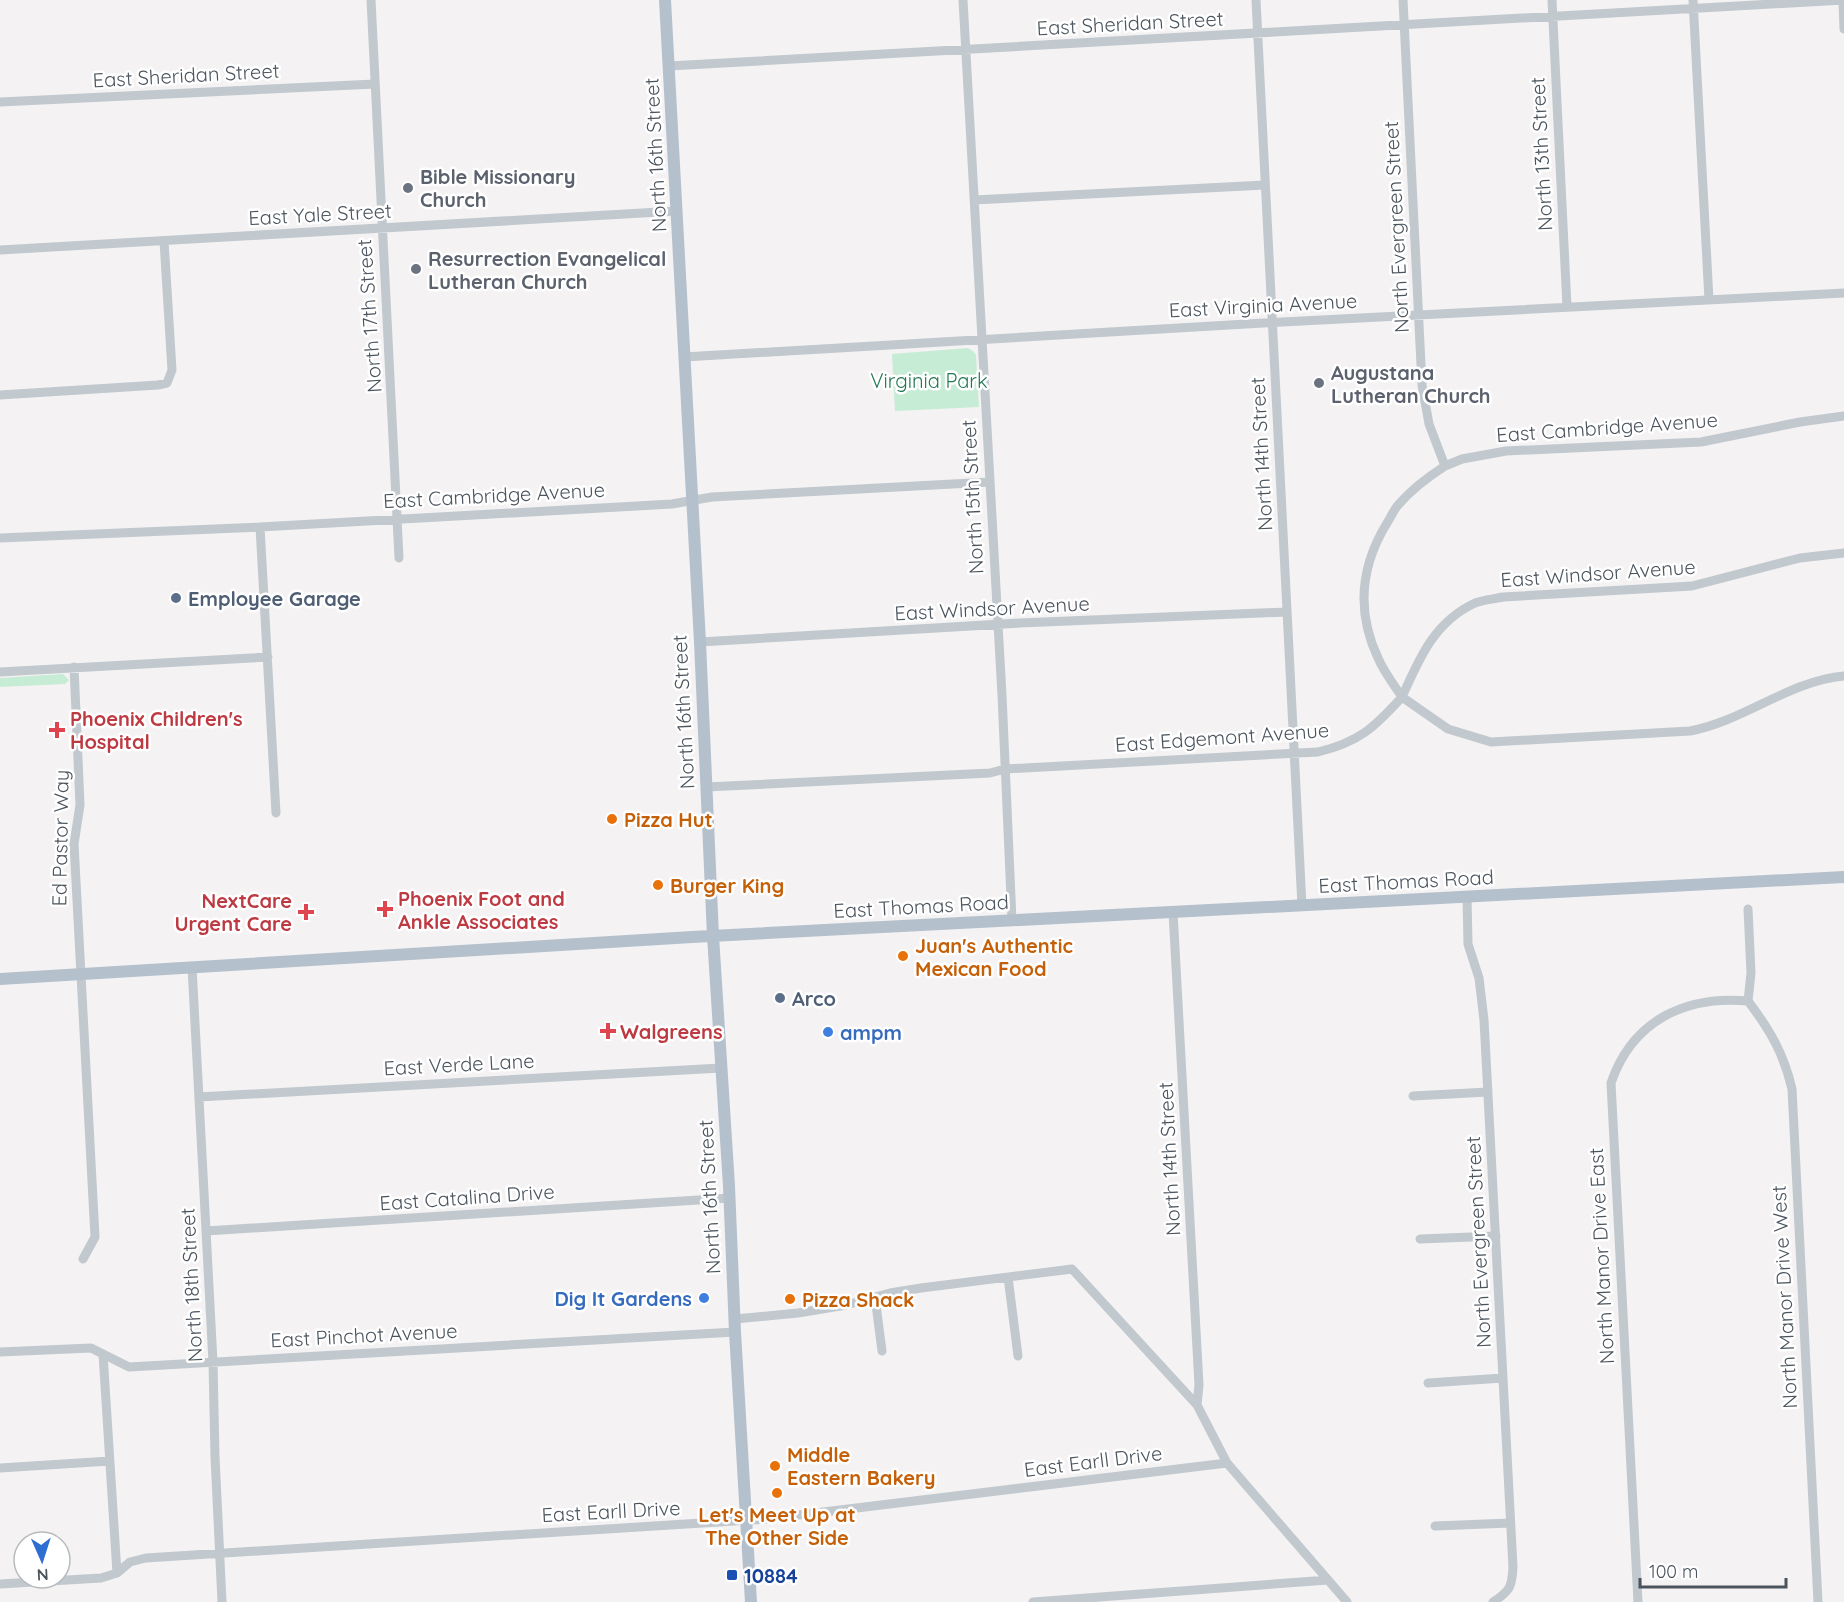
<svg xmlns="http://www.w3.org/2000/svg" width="1844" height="1602" viewBox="0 0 1844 1602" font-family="Quicksand,sans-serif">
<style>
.green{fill:#c6ecd6}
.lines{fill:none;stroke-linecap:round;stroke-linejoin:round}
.minor{stroke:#c1c8ce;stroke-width:9}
.major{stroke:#b5c0cd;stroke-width:12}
.worship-dot{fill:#6b7280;stroke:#fff;stroke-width:2}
.service-dot{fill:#5c6f8a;stroke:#fff;stroke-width:2}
.health-dot{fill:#e0444e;stroke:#fff;stroke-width:2}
.food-dot{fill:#e8710a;stroke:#fff;stroke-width:2}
.shop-dot{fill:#3f7fe0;stroke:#fff;stroke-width:2}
.transit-dot{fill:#1a4fb4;stroke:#fff;stroke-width:2}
.labels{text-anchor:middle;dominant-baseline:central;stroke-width:5;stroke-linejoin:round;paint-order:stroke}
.street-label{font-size:20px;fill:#4b545d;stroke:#fff}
.worship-label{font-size:20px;font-weight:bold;fill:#5b616d;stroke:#fff;text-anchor:start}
.park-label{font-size:20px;fill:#227852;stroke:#fff}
.service-label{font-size:20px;font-weight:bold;fill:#4e5e75;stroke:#fff;text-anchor:start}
.health-label{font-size:20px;font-weight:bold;fill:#be3a42;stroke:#fff;text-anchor:start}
.food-label{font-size:20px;font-weight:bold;fill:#c56008;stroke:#fff;text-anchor:start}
.shop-label{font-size:20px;font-weight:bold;fill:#366cbe;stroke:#fff;text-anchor:start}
.transit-label{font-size:20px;font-weight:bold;fill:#164399;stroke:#fff;text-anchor:start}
</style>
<rect width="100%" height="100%" fill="#f4f2f2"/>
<path class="green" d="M968,348L974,352L976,355L979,407L895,411L892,354Z
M63,674L69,680L65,684L0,687V678Z"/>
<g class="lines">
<path class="minor" d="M371,0L399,558
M963,0L1002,695L1012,920
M1256,0L1302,906
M1552,0L1567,307
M1693,0L1709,300
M1843,0L1844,29
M669,66L1844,0
M0,102L375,84
M974,200L1265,185
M0,250L677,211
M684,357L1282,322L1844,293
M0,395L158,385L167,383L172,370L164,241
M1445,466L1462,459L1506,451L1701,442L1800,422L1844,416
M260,527L276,813
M0,538L260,527L672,504L712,497L990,482
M700,642L1020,623L1287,612
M74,667L80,805L74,844L95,1237L83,1259
M0,672L268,657
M1402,697C1394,685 1384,672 1378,658C1356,611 1360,567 1387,523C1391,517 1394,509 1399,504C1412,489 1428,477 1445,466L1429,424L1422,385L1403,0
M1402,697C1419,659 1434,622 1475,603C1483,600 1494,599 1503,597L1692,586L1800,558L1844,553
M706,787L990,773L1005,769L1318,752C1359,742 1374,728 1402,697L1448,729L1491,742L1690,731C1744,721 1789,681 1844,676
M1467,897L1468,944L1479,978L1484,1020L1513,1567C1512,1587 1510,1591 1493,1602
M1173,912L1199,1385L1197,1405
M192,967L213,1362L215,1457L222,1602
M1748,1001C1770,1030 1784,1054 1792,1089L1818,1602
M1748,1001L1751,973L1748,909
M1413,1096L1488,1092
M199,1097L721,1068
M206,1231L730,1198
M1420,1239L1496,1236
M1008,1277L1018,1356
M875,1297L882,1351
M735,1319L798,1313L846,1305L890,1293L921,1288L1072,1269L1197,1405L1227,1463L1347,1602
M0,1352L91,1348L129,1367L735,1332
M103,1354L117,1573
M1428,1383L1503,1378
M0,1468L110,1461
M1435,1526L1510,1523
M0,1584L101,1578L117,1573L130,1562L146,1558L766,1519L1227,1463
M1033,1602L1328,1580
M1638,1602L1611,1083C1632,1021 1685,995 1748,1001"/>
<path class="major" d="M665,0L700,642L713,936L729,1186L735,1332L751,1602
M0,979L692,937L1844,877"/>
</g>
<g class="worship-dot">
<circle cx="408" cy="188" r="6"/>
<circle cx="416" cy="269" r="6"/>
<circle cx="1319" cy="383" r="6"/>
</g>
<g class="service-dot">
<circle cx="176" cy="598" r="6"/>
<circle cx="780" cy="998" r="6"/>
</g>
<g class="health-dot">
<path d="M54 721h6v6h6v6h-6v6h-6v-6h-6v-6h6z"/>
<path d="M382 900h6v6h6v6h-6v6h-6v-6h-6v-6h6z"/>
<path d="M303 903h6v6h6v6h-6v6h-6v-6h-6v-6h6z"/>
<path d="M605 1022h6v6h6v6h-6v6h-6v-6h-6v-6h6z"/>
</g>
<g class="food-dot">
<circle cx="612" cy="819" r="6"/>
<circle cx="658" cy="885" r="6"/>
<circle cx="903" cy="956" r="6"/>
<circle cx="790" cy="1299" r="6"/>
<circle cx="775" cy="1466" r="6"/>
<circle cx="777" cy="1493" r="6"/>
</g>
<g class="shop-dot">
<circle cx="828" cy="1032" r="6"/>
<circle cx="704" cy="1298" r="6"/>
</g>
<rect class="transit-dot" x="726" y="1569" width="12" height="12" rx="3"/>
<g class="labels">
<g class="street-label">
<text transform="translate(1130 23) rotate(-3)">East Sheridan Street</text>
<text transform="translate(186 75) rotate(-3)">East Sheridan Street</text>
<text transform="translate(1541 154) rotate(-93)">North 13th Street</text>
<text transform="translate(655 155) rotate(-93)">North 16th Street</text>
<text transform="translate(320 214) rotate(-3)">East Yale Street</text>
<text transform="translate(1396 227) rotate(-93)">North Evergreen Street</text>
<text transform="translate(1263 305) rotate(-3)">East Virginia Avenue</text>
<text transform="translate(369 316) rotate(-94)">North 17th Street</text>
<text transform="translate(1607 427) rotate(-4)">East Cambridge Avenue</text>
<text transform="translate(1261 454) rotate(-93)">North 14th Street</text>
<text transform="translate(494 495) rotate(-3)">East Cambridge Avenue</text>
<text transform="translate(972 497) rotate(-93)">North 15th Street</text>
<text transform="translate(1598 573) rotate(-4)">East Windsor Avenue</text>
<text transform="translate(992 608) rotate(-3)">East Windsor Avenue</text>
<text transform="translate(683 712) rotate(-93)">North 16th Street</text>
<text transform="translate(1222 737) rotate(-4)">East Edgemont Avenue</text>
<text transform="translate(60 838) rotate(-89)">Ed Pastor Way</text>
<text transform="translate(1406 881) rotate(-3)">East Thomas Road</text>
<text transform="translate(921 906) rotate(-3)">East Thomas Road</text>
<text transform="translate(459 1064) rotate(-3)">East Verde Lane</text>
<text transform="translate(1169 1159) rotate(-93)">North 14th Street</text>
<text transform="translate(467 1197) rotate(-4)">East Catalina Drive</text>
<text transform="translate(709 1197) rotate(-93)">North 16th Street</text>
<text transform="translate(1478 1242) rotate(-93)">North Evergreen Street</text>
<text transform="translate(1601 1256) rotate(-93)">North Manor Drive East</text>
<text transform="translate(191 1285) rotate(-93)">North 18th Street</text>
<text transform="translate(1784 1297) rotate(-93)">North Manor Drive West</text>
<text transform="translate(364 1335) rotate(-3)">East Pinchot Avenue</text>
<text transform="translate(1093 1461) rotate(-7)">East Earll Drive</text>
<text transform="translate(611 1511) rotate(-3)">East Earll Drive</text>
</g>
<g class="worship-label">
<text x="420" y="176">Bible Missionary<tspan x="420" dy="23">Church</tspan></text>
<text x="428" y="258">Resurrection Evangelical<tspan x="428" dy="23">Lutheran Church</tspan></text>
<text x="1331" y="372">Augustana<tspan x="1331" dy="23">Lutheran Church</tspan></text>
</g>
<g class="park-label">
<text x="929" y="380">Virginia Park</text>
</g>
<g class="service-label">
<text x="188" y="598">Employee Garage</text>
<text x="792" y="998">Arco</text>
</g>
<g class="health-label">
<text x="70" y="718">Phoenix Children's<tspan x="70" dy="23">Hospital</tspan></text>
<text x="398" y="898">Phoenix Foot and<tspan x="398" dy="23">Ankle Associates</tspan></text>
<text x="292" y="900" text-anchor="end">NextCare<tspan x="292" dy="23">Urgent Care</tspan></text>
<text x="620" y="1031">Walgreens</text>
</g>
<g class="food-label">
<text x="624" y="819">Pizza Hut</text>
<text x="670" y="885">Burger King</text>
<text x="915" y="945">Juan's Authentic<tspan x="915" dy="23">Mexican Food</tspan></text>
<text x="802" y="1299">Pizza Shack</text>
<text x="787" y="1454">Middle<tspan x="787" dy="23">Eastern Bakery</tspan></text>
<text x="777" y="1514" text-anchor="middle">Let's Meet Up at<tspan x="777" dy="23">The Other Side</tspan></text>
</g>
<g class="shop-label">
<text x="840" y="1032">ampm</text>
<text x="692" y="1298" text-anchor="end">Dig It Gardens</text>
</g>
<g class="transit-label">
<text x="744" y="1575">10884</text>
</g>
</g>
<g transform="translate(42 1560) rotate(177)"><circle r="28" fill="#ffffff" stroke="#b7bbbe" stroke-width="1.5"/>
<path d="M0-4.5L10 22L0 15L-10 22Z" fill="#2e6dd2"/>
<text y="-9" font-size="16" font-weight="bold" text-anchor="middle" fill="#4b545d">N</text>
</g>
<path d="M1640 1578v9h146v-9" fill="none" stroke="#4b545d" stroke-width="3"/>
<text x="1649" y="1578" font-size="18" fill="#4b545d" stroke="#ffffff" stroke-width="4.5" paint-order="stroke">100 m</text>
</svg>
